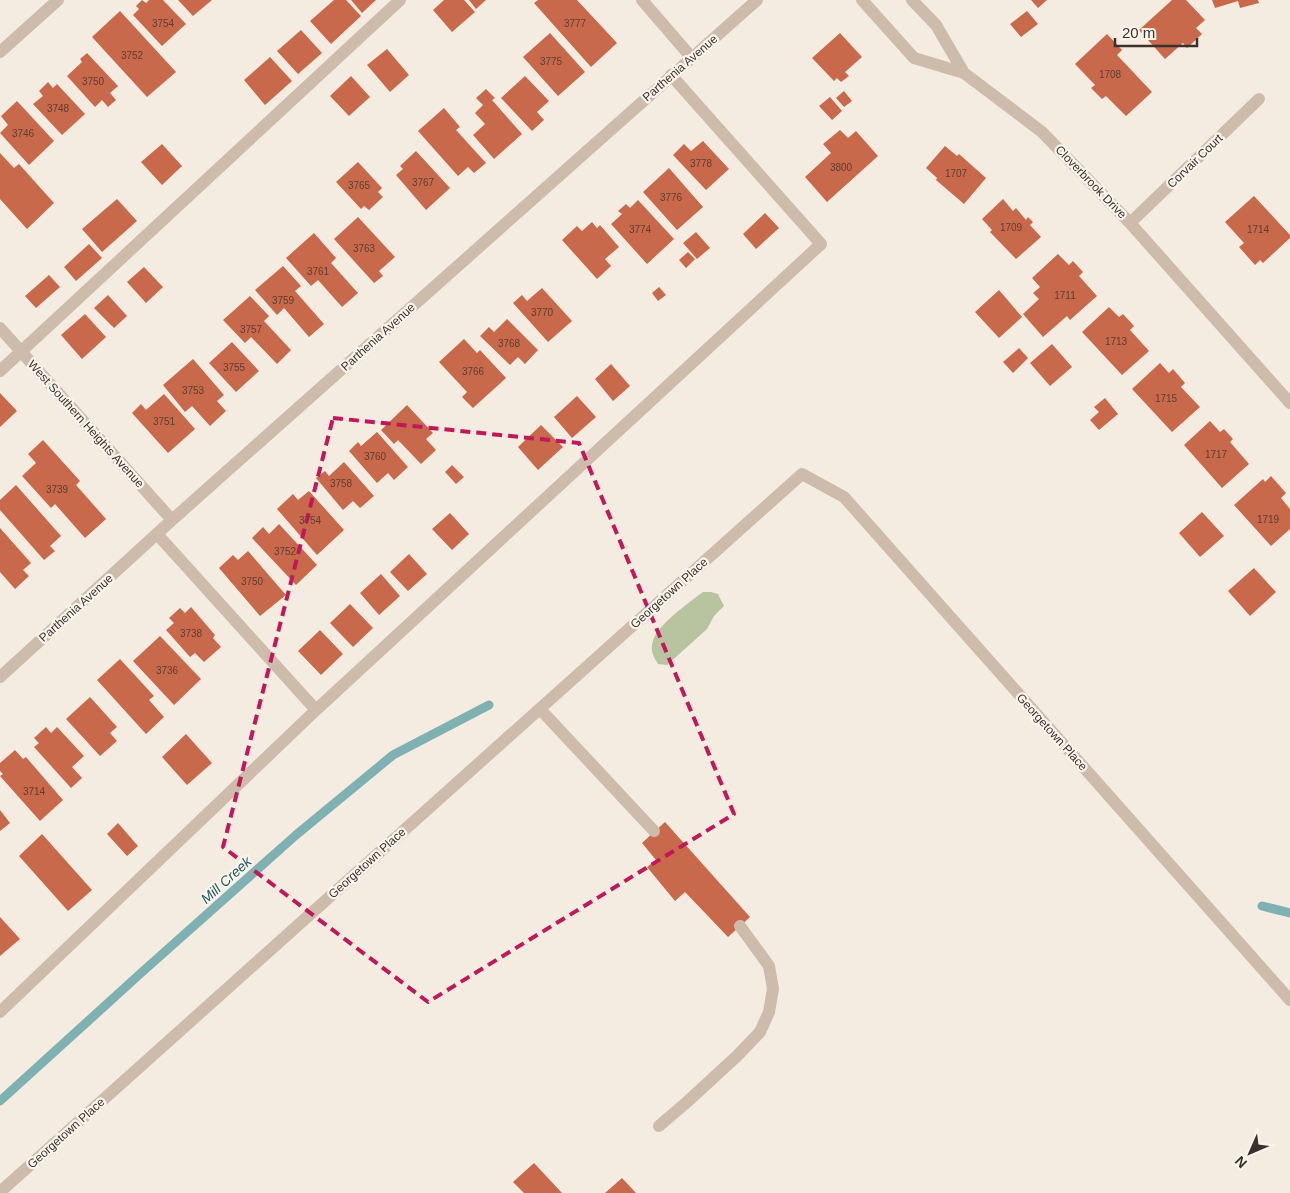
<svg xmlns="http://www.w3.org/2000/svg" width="1290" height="1193" viewBox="0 0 1290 1193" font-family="Arial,sans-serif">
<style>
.green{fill:#b8c4a0}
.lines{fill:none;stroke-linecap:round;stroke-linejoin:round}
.stream{stroke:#7fb0b2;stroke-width:9}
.building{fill:#c8694b}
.lane{stroke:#cdbbac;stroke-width:12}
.street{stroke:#cdbbac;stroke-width:12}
.marked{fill:none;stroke:#c2185b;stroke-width:4;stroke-dasharray:10 6;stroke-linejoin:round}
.labels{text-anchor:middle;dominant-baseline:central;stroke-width:4.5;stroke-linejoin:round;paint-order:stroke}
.number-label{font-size:10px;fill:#5e3e33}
.street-label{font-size:12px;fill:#3b302b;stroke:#fbf5ee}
.water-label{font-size:14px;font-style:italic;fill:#1f5a5e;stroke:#fbf5ee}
</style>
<rect width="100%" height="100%" fill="#f4ebe1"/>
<path class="green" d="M703,592H711L718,594L724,606L714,616L707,629L667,665L658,664C656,660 652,655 652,650C651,644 654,636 658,631C670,616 687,604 703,592Z"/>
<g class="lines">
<path class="stream" d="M1262,906L1290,913
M0,1101L141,973L296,835L393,755L489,705"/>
</g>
<path class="building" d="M142,0L146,3L149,0H163L186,24L162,46L133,15L139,9L136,6Z
M178,0H212L193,16Z
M334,0H346L361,16L331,44L310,21Z
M351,0H376L362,13Z
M444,0H464L475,12L452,32L433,10Z
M469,0H486L476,9Z
M538,0H577L617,43L591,67L534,3Z
M1031,0H1047L1038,8Z
M1172,0H1186L1205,20L1196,28L1202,34L1187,48L1183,43L1165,59L1139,30Z
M1212,0H1258L1259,3L1240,8L1238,1L1215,8Z
M120,11L176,72L147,97L92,37Z
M1027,11L1038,24L1021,37L1010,24Z
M301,30L322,53L298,74L277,51Z
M550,33L585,72L558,96L523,57Z
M840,33L862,57L845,72L849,76L841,82L837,78L834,81L812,58Z
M1107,34L1122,50L1117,55L1152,92L1126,116L1106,96L1102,99L1091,88L1095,85L1075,64Z
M387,49L409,75L390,92L367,65Z
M87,53L118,86L110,93L116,100L108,107L102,100L95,107L67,76L82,62L80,59Z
M270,57L292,81L265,105L244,80Z
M351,76L370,97L349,116L330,96Z
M525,76L549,101L537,112L544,120L532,131L501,98Z
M48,82L53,88L57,84L85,114L62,135L33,104L43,96L39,91Z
M486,89L495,98L492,100L522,134L494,159L473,135L485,124L475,113L483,105L476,98Z
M844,91L852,101L844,107L836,98Z
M830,97L842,111L832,120L819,106Z
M17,101L54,141L29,165L0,133L8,125L1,116Z
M444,108L460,127L456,130L486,163L474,173L468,167L458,176L418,131Z
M840,130L848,138L856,131L878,156L827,202L805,177L831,153L823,144Z
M703,141L729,169L706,190L673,155L684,144L691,151Z
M162,144L182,166L162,185L141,162Z
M945,146L957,156L959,154L986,178L964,204L936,180L937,178L926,168Z
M416,151L450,188L426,210L396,175L403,169L400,166Z
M0,153L14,168L19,164L54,203L27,229L0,199Z
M358,162L382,188L378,192L383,197L369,210L364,206L361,209L336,182Z
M669,168L703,207L677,230L643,192Z
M1254,196L1290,235V238L1263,263L1260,260L1255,265L1239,247L1244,243L1225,222Z
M117,199L137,221L102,252L82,229Z
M1003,199L1013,211L1016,208L1026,220L1028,217L1033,222L1030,225L1041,237L1016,259L990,232L992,230L982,219Z
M638,200L674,239L647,264L611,224L622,214L618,211L626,204L630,208Z
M765,213L779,228L756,249L743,234Z
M358,217L395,257L379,271L383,276L374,283L334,239Z
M592,222L597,228L600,225L619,247L605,259L611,266L597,279L562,240L577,226L582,231Z
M696,232L710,248L697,259L683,243Z
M314,233L336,258L331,263L358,293L342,307L318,280L311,286L286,258Z
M89,244L102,258L76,281L64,267Z
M688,252L695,259L686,268L679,260Z
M1058,254L1069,265L1073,261L1083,272L1079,276L1097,296L1070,320L1067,316L1043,337L1023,314L1039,299L1033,293L1040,287L1032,278Z
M283,266L301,286L295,291L324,324L309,337L284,308L277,315L255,290Z
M144,267L163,287L146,303L127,282Z
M49,275L60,287L36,308L25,296Z
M659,287L666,295L658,301L652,293Z
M542,288L572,321L548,342L513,303L522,295L527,301Z
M999,290L1022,317L999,338L975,312Z
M108,295L127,316L114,328L94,308Z
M250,296L269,316L264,321L291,350L277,364L251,337L245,343L223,320Z
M1109,307L1119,317L1123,314L1134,326L1130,330L1149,351L1122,375L1082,332Z
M85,314L106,337L82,359L61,335Z
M507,319L538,350L525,364L518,357L510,365L480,336L489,327L494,332Z
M464,339L477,353L480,350L506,378L473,408L462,397L467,392L439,362Z
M232,342L259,371L236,392L209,363Z
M1052,344L1072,367L1050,386L1030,363Z
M1019,348L1028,358L1013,373L1003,362Z
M193,359L224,395L217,401L226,411L210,426L192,406L185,412L163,385Z
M1160,363L1169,373L1173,369L1185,383L1181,387L1200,407L1172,432L1132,389Z
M611,364L630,386L613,401L595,379Z
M0,393L17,411L0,427Z
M164,394L195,429L168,453L132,413L141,404L146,410Z
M577,396L596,417L572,438L554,417Z
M1105,398L1118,414L1099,430L1090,420L1099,412L1094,407Z
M407,405L433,433L426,439L436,450L421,464L398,440L394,444L381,430Z
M1210,421L1220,432L1224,429L1233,439L1230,442L1249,464L1222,488L1184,445Z
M541,425L563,447L538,470L518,447Z
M377,432L408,467L394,480L388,473L377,483L349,451L358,442L361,446Z
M43,440L80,481L76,485L106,519L85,538L55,504L51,508L22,476L36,463L28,454Z
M344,462L374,496L360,508L353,501L343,510L316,478L325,471L329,476Z
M452,465L464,477L456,484L445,472Z
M1271,476L1286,493L1281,498L1290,509V529L1271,546L1234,505L1263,479L1265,482Z
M16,485L61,536L50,546L55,551L44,560L0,510V500Z
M309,491L344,530L317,555L277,509L293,494L298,500Z
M1202,512L1224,536L1200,557L1179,533Z
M450,513L469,534L452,550L432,529Z
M279,524L317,565L296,585L252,538L263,527L269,534Z
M0,528L31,563L23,570L29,576L15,589L0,572Z
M248,551L286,595L260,616L219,568L233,555L238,560Z
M409,554L427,574L408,591L390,572Z
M1254,568L1276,592L1250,616L1228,591Z
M381,574L400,596L379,615L360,593Z
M350,604L373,628L353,647L330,623Z
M191,607L215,635L213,638L221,647L204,662L195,653L190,657L166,630L174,623L169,618L180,608L185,613Z
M320,630L343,654L321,675L298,651Z
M160,636L201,679L174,705L133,661Z
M120,659L154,696L149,700L164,717L146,734L97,680Z
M90,697L117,727L110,733L117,741L100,756L66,719Z
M46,727L51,733L57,727L84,756L72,767L82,778L71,788L34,747L39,743L34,738Z
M186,734L212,763L187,785L162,757Z
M15,750L23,759L26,757L63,800L40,821L0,776L3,774L0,771V763Z
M0,810L10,823L0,831Z
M665,822L750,917L728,937L685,892L675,901L647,867L656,860L642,843Z
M118,823L138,846L127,856L107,834Z
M42,834L92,890L68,911L19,856Z
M0,917L20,939L0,956Z
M534,1163L562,1193H524L513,1182Z
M622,1178L636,1193H605Z"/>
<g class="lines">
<path class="lane" d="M0,371L400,0
M540,709L654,831
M316,710L821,244L671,75
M0,1012L316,710L157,534
M659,1126L687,1102L737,1056L760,1032L769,1012L773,989L769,966L740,926
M0,1192L802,474L844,497L1290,1000"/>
<path class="street" d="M642,0L692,58
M862,0L914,58L964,73L1042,132L1130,223L1290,403
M912,0L936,25L964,73
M0,52L58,0
M1130,223L1259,99
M0,328L172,520
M0,677L172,520L757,0"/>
</g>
<path class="marked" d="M333,418L579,443L734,814L428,1002L223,847Z"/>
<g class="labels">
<g class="number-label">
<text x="163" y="23">3754</text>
<text x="575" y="23">3777</text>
<text x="132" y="55">3752</text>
<text x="551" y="61">3775</text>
<text x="1110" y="74">1708</text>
<text x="93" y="81">3750</text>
<text x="58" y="108">3748</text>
<text x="23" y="133">3746</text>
<text x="701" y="163">3778</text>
<text x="841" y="167">3800</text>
<text x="956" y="173">1707</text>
<text x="423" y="182">3767</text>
<text x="359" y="185">3765</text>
<text x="671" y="197">3776</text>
<text x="1011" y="227">1709</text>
<text x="640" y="229">3774</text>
<text x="1258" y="229">1714</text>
<text x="364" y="248">3763</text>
<text x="318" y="271">3761</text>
<text x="1065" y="295">1711</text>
<text x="283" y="300">3759</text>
<text x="542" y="312">3770</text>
<text x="251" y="329">3757</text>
<text x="1116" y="341">1713</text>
<text x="509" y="343">3768</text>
<text x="234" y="367">3755</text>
<text x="473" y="371">3766</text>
<text x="193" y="390">3753</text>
<text x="1166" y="398">1715</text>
<text x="164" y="421">3751</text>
<text x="1216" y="454">1717</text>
<text x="375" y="456">3760</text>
<text x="341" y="483">3758</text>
<text x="57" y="489">3739</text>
<text x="1268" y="519">1719</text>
<text x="310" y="520">3754</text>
<text x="285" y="551">3752</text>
<text x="252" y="581">3750</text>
<text x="191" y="633">3738</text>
<text x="167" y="670">3736</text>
<text x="34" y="791">3714</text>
</g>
<g class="street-label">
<text transform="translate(680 68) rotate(-41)">Parthenia Avenue</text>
<text transform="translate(1195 161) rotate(-44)">Corvair Court</text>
<text transform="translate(1091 182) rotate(46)">Cloverbrook Drive</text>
<text transform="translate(378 337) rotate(-42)">Parthenia Avenue</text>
<text transform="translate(86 424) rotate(48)">West Southern Heights Avenue</text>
<text transform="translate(669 593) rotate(-42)">Georgetown Place</text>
<text transform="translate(76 608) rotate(-42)">Parthenia Avenue</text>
<text transform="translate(1052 732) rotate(48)">Georgetown Place</text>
<text transform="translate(367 863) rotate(-42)">Georgetown Place</text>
<text transform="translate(66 1133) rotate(-42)">Georgetown Place</text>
</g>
<g class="water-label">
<text transform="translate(226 880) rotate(-42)">Mill Creek</text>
</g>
</g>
<g transform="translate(1250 1153) rotate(225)" stroke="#fbf5ee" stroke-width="4" paint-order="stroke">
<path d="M0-4L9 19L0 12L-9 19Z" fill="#3b302b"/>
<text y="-8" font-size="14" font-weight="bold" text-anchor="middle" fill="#3b302b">N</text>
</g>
<path d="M1115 38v8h82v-8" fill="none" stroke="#3b302b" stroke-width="2.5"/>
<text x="1122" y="38" font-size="15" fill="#3b302b" stroke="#fbf5ee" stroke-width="4" paint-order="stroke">20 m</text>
</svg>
